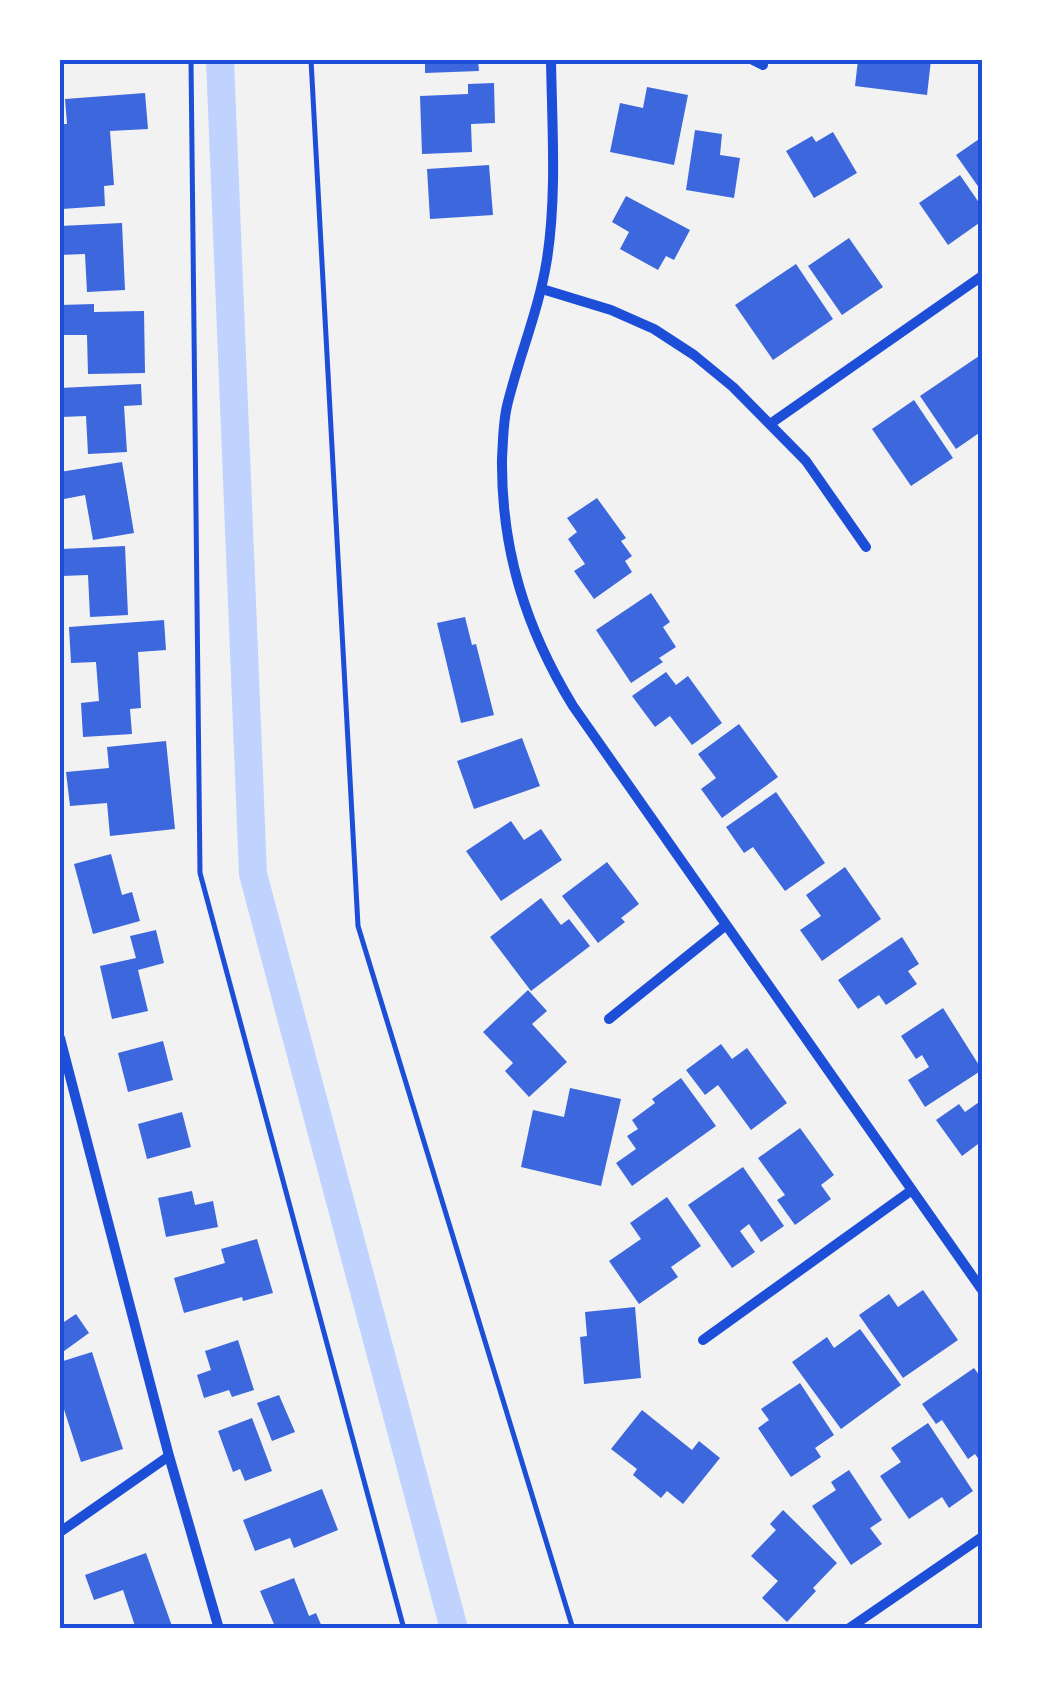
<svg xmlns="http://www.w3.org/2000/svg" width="1042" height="1689" viewBox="0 0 1042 1689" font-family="'Archivo Narrow',sans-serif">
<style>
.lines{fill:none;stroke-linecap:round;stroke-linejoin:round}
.canal{stroke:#bfd3fe;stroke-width:28}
.building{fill:#3d67dc}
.path{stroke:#1d4ed8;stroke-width:5}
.minor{stroke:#1d4ed8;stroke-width:10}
.neatline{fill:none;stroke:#1d4ed8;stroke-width:4}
</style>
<rect width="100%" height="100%" fill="#f2f2f2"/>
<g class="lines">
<path class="canal" d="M220,60L253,874L454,1629"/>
</g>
<path class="building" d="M425,60H478L479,71L425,73Z
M858,60H931L927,95L855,86Z
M494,83L495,123L471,124L472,152L422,154L420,96L468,94V84Z
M647,87L688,95L674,165L610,152L620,103L643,108Z
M145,93L148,129L110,131L114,185L104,186L105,206L62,209L60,124H67L65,99Z
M695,130L722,134L720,155L740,158L734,198L686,190Z
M833,132L857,173L814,198L786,151L812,136L816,142Z
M982,137V192L956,155Z
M489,165L493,215L430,219L427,169Z
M960,175L982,207V221L948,245L919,203Z
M626,196L690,230L674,260L666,256L658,270L620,249L629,232L612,222Z
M122,223L125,290L87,292L85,254L60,255V226Z
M849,238L883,287L842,315L808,266Z
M796,264L833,319L773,360L735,305Z
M94,304V312L144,311L145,373L88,374L87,335H61L60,305Z
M982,354V431L956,449L920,396Z
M141,384L142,405L124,406L127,452L88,454L86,416L61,417L60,388Z
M914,400L953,458L911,486L872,429Z
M122,462L134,533L93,540L85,495L64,499L60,472Z
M597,498L626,538L621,541L632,556L625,561L632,572L594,599L574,571L585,564L568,539L577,532L567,518Z
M125,546L128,615L90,617L88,575L62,576L61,549Z
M651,593L670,622L663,627L676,647L659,658L663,662L631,683L596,630Z
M465,617L472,645L476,644L494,715L461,723L437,623Z
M164,620L166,650L138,652L141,708L130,709L132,734L83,737L81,703L99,701L96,662L71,663L69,627Z
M666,672L676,685L688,676L722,723L692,745L670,716L655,727L632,696Z
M739,724L778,777L722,818L701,789L716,778L698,754Z
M522,738L540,786L474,809L457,761Z
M166,741L175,829L110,836L107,803L70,806L66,772L109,768L107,747Z
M776,792L825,863L785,891L753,847L744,853L726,827Z
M511,821L524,840L541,829L562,860L501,901L466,851Z
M111,854L122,895L132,892L140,921L93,934L74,864Z
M607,862L639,904L621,918L625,922L598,943L562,896Z
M845,867L881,919L822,961L800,930L821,916L806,895Z
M541,898L561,925L569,919L590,946L531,991L490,937Z
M156,930L164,963L138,970L148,1011L112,1019L100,966L136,958L130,936Z
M902,937L919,964L908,971L917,984L886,1005L879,995L858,1009L838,980Z
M528,990L547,1011L532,1024L567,1062L529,1097L505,1071L513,1063L483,1032Z
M943,1008L982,1070L925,1107L908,1080L929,1067L922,1055L916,1059L901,1036Z
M163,1041L173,1080L128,1092L118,1053Z
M721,1044L732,1059L747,1048L787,1103L751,1130L718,1085L705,1095L686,1070Z
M681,1078L716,1126L632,1186L616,1163L636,1149L627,1136L638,1129L632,1120L655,1103L652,1099Z
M570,1088L621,1099L601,1186L521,1167L533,1110L564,1117Z
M982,1100V1141L962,1156L936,1120L959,1104L965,1112Z
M182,1112L191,1147L147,1159L138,1124Z
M800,1128L834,1175L821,1185L831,1199L795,1225L777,1200L785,1195L758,1158Z
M743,1167L784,1226L761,1242L749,1224L740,1231L755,1252L732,1268L688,1205Z
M192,1191L195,1205L213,1201L218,1227L166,1237L158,1198Z
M667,1197L701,1246L671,1267L678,1277L639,1304L609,1261L641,1239L630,1223Z
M257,1239L273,1293L243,1301L242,1297L184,1313L174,1278L225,1263L221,1249Z
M923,1290L958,1340L903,1378L859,1315L889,1294L898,1307Z
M635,1307L641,1378L584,1384L580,1337L587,1336L585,1312Z
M76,1314L89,1333L60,1354V1316L64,1322Z
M860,1329L901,1385L841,1429L792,1362L827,1337L834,1348Z
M238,1340L254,1390L232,1397L229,1390L204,1398L197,1375L211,1370L205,1351Z
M92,1352L123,1449L81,1462L60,1397V1362Z
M974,1368L982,1379V1464L975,1454L968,1459L942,1420L936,1424L922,1404Z
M800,1383L834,1435L815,1448L821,1457L791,1477L758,1428L769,1420L761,1409Z
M279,1395L295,1432L272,1441L257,1403Z
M642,1410L692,1450L699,1441L720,1458L683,1504L667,1491L661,1498L633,1475L637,1469L611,1449Z
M252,1418L272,1471L245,1481L240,1469L233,1472L218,1431Z
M928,1423L973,1491L949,1508L942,1497L909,1519L880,1476L901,1462L891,1448Z
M849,1470L882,1520L870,1528L882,1544L851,1565L812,1506L836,1490L831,1482Z
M322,1489L338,1530L294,1548L290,1538L255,1551L243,1520Z
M783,1510L837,1563L813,1588L816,1591L787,1622L762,1598L778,1581L751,1556L776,1530L770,1524Z
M146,1553L173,1629H136L123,1590L94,1600L85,1575Z
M294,1578L309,1616L316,1613L322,1627L276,1629L260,1591Z"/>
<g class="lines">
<path class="path" d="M191,60L200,873L404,1629
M311,60L358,926L573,1629"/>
<path class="minor" d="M551,60C552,126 557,194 547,259C539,310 519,356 507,406C503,423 503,442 502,459C501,550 526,629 573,706L982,1290
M753,60L763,65
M542,289L611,310L654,329L694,355L733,387L806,461L866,547
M770,424L982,276
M609,1019L726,925
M60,1038L169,1456L219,1629
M703,1340L912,1190
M60,1532L169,1456
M848,1629L982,1537"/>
</g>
<rect width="1042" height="1689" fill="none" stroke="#ffffff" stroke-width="125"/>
<rect x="62" y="62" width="918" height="1564" class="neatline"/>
</svg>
